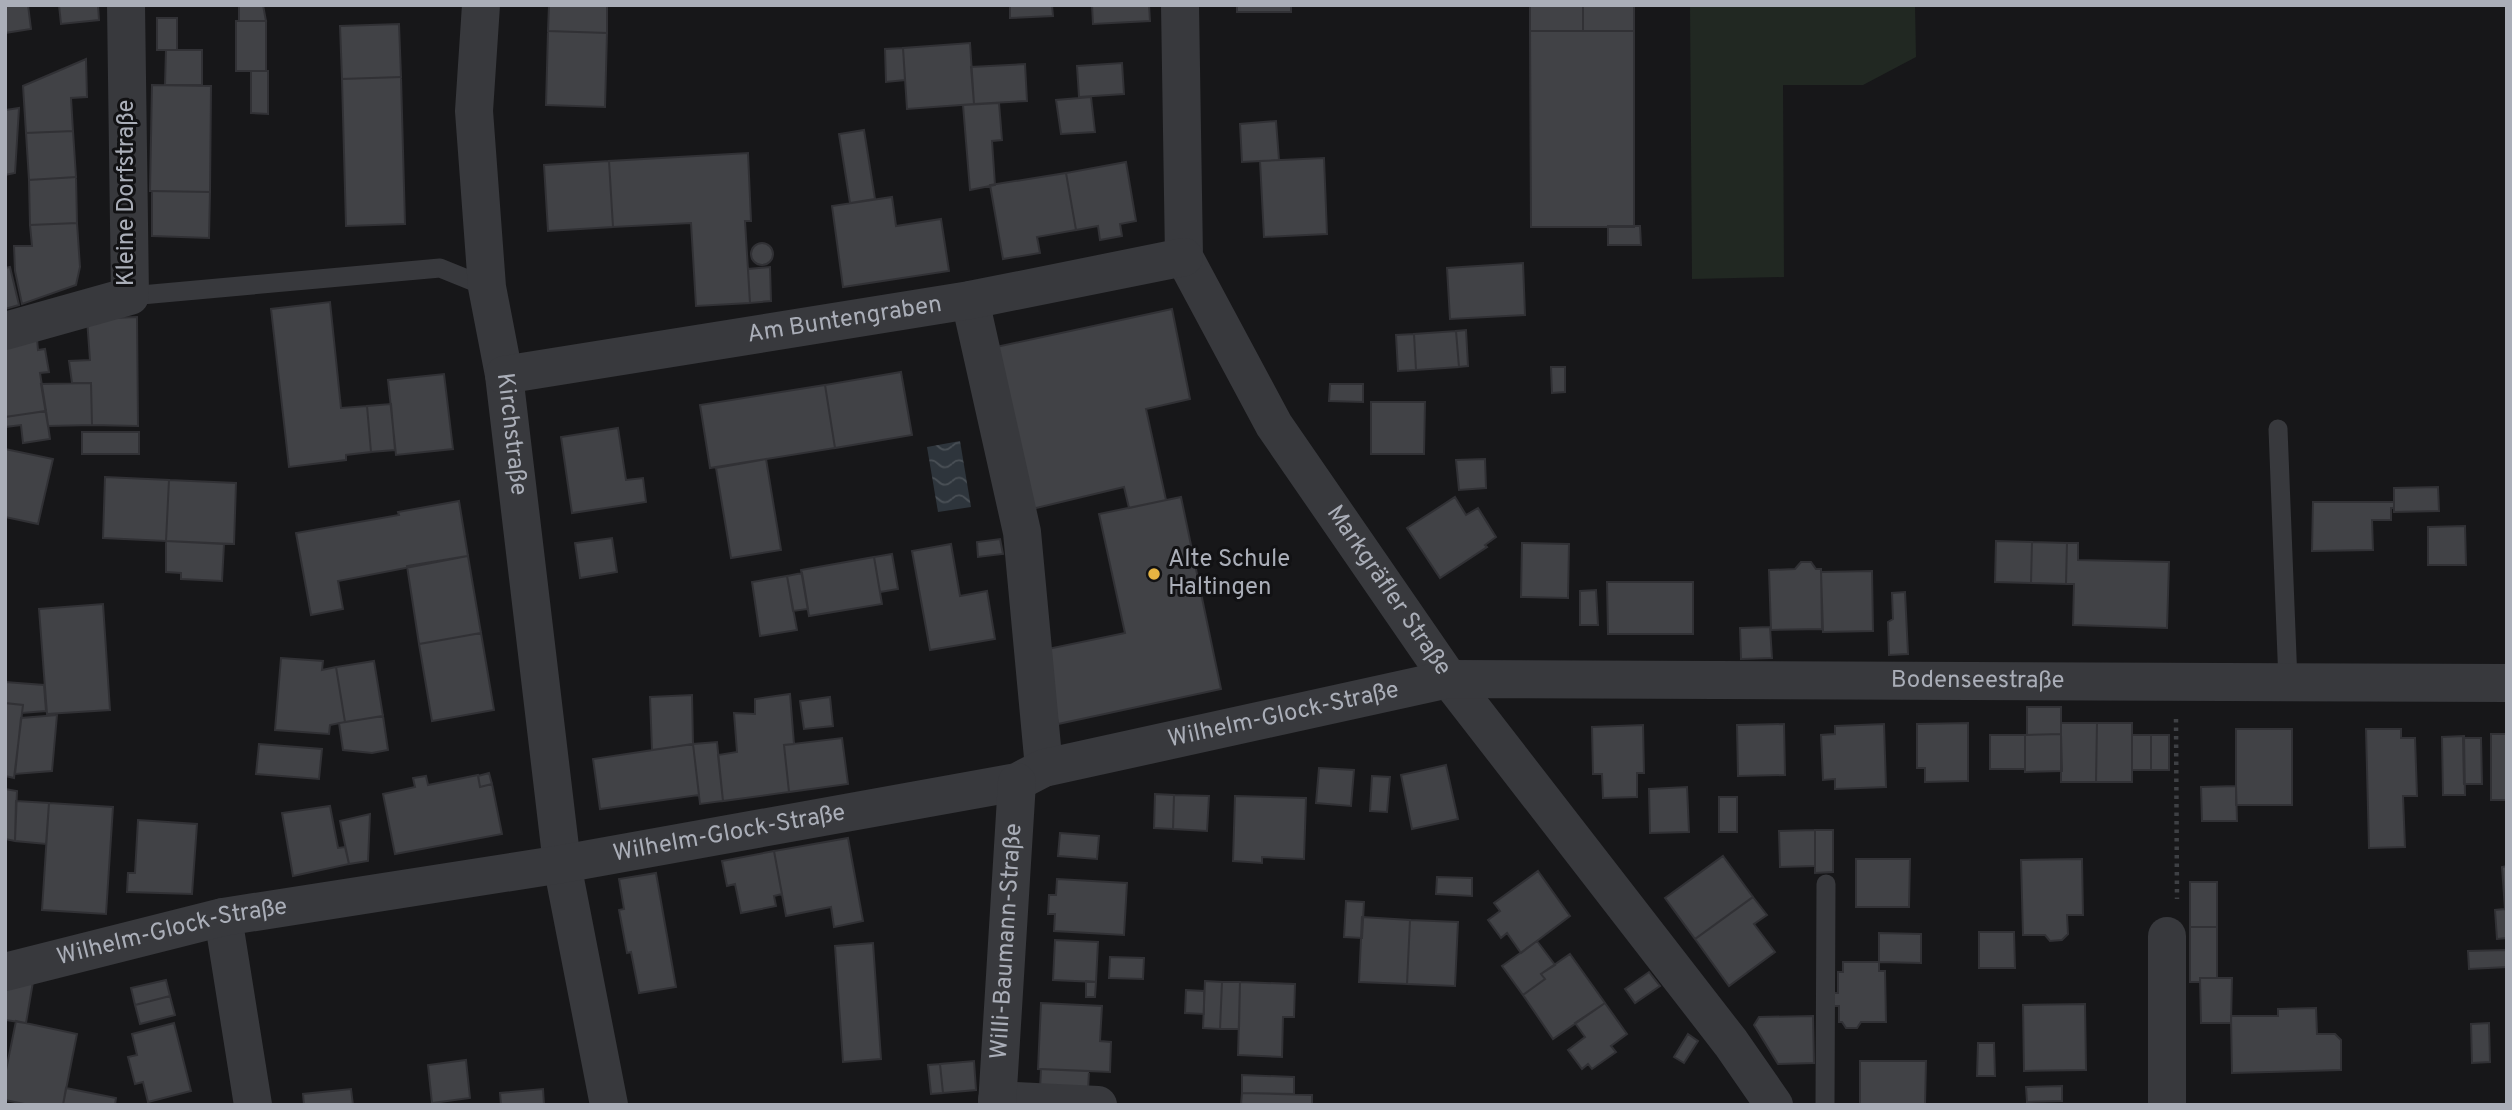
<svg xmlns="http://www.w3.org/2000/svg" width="2512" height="1110" viewBox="0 0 2512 1110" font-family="Overpass,sans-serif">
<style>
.pitch{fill:#212822}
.water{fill:url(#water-waves)}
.building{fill:#414246;stroke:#313135;stroke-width:2}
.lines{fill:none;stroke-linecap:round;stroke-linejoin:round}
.path{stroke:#3e4044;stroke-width:4.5;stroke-dasharray:3.5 5;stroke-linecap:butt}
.lane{stroke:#38393d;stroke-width:19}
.street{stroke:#38393d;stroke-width:38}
.poi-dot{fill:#e6b442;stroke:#121214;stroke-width:2.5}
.labels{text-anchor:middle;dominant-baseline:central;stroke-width:6;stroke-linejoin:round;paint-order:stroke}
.street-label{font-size:24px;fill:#aaaeb8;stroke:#121214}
.poi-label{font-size:24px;fill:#aaaeb8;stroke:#121214;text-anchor:start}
</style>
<defs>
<pattern id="water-waves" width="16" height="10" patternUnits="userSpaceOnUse" patternTransform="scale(1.75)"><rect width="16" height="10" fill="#2e353c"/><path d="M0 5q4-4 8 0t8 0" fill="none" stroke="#4a5056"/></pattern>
</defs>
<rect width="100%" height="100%" fill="#171719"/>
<path class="pitch" d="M1690,5H1915L1916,57L1863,85H1783L1784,277L1692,279Z"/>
<path class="water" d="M960,441L971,507L938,512L927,447Z"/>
<path class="building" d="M5,5H28L31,29L5,33Z
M59,5H98L99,20L61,24Z
M239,5H263L266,21H239Z
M549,5H607V33L548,31Z
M1010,5H1052L1053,16L1010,18Z
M1092,5H1149L1150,21L1093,24Z
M1237,5H1291V12H1237Z
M1530,5H1583V31H1530Z
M1583,5H1634V31H1583Z
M157,18H177V50H157Z
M236,21H266V71H236Z
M399,24L401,77L342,79L340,26Z
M548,31L607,33L605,107L546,105Z
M1530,31H1634V227H1531Z
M970,43L974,104L907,109L903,48Z
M903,48L905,80L886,82L885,49Z
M166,50H202V85H165Z
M86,59L87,97L71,98L73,131L26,133L23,86Z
M1122,63L1124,94L1079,97L1077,66Z
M1025,64L1027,101L974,104L971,67Z
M251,71H268V114L251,113Z
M401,77L405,224L346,226L342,79Z
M152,85L211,86L210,192L150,191Z
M1091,97L1095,132L1061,134L1056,100Z
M999,103L1002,140L992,141L995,185L970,190L963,105Z
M19,108L15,173L5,175V110Z
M1276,121L1279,160L1242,162L1240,124Z
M864,130L875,199L850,203L839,134Z
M73,131L76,177L29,180L26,133Z
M748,153L751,221H745L750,303L696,306L691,223L613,227L609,161Z
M1324,158L1327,234L1264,237L1260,161Z
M609,161L613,227L548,231L544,165Z
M1126,162L1136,221L1120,224L1122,236L1100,240L1098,226L1076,230L1066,173Z
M1066,173L1076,230L1037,237L1040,253L1003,259L990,185Z
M76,177L77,223L30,225L29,180Z
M152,191L210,192L209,238L152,236Z
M892,197L896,226L941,219L949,271L843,287L832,206Z
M77,223L80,267L76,285L22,304L15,271L14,246H32L30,225Z
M1608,226H1640L1641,245H1608Z
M751 254a11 11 0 1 1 22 0a11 11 0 1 1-22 0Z
M1523,263L1525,315L1450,319L1447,268Z
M10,267L19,305L5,309V268Z
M770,267L771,301L750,303L748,269Z
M330,302L341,408L367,406L371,452L346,455V460L289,467L271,309Z
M1172,309L1190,399L1146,409L1166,500L1129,508L1124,487L1032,509L996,347Z
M137,317L138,426L92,425L91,383H72L69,361L90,360L87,319Z
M1466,330L1468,366L1459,367L1456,331Z
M1456,331L1459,367L1416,370L1414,334Z
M1414,334L1416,370L1398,371L1396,335Z
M37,339L38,350L45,349L49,372L40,373L46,411L5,417V344Z
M1551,367H1565V392L1552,393Z
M901,372L912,435L835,448L825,385Z
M444,374L453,449L396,455L388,380Z
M91,383L92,425L48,426L41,384Z
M1330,384H1363V402L1329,401Z
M825,385L835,448L710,468L700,405Z
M1371,402H1425L1424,454H1371Z
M391,404L395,450L371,452L367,406Z
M46,411L50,439L23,443L21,425L5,427V417Z
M618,428L626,480L643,478L646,502L572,513L561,437Z
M82,432H139V454H82Z
M5,449L53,459L38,524L5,517Z
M766,459L781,550L731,558L716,468Z
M1485,459L1486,488L1459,490L1456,460Z
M105,477L169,480L166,541L103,538Z
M169,480L236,483L234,544L166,541Z
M2438,487L2439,511L2394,512V488Z
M1181,497L1221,689L1058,724L1043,650L1125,633L1099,514Z
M1455,497L1466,515L1478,508L1496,537L1485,545L1487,547L1440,578L1407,528Z
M459,501L468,556L338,581L343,609L311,615L296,533L399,515L398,512Z
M2313,502H2394V508H2391V520H2372L2373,550L2312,551Z
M2465,526L2466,565H2428V527Z
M612,538L617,572L580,578L575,543Z
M1000,539L1003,554L978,557L977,542Z
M166,541L224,544L222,581L181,579V573L166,572Z
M1996,541L2032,542L2031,583L1995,582Z
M2032,542L2067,543L2066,584L2031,583Z
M1522,543L1569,544L1568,598L1521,597Z
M2067,543H2078V560L2169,562L2167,628L2073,625L2074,584H2066Z
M951,544L960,596L987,591L995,639L930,650L912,551Z
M892,554L898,589L880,592L874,557Z
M468,556L481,633L419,644L407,566Z
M874,557L882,604L809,616L801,570Z
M1801,562H1811L1816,569H1821L1822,629L1771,630L1769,570L1795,569Z
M1872,571L1873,631L1823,632L1821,572Z
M802,573L808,609L793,611L787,576Z
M787,576L797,630L760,636L752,582Z
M1607,582H1693V634H1608Z
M1596,590L1598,625H1580V591Z
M1905,592L1908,654L1889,655L1888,622L1893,619L1892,593Z
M103,604L110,710L47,714L39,609Z
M1770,627L1772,658L1741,659L1740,628Z
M481,633L494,710L432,721L419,644Z
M281,658L323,661L322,670L336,667L345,722L330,725L329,734L275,730Z
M374,661L383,716L345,722L336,667Z
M5,682L44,685L46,711L22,713L23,705L5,703Z
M790,694L794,744L784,745L789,792L723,801L718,755L737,752L734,713L755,714V699Z
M692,695L693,744L652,750L650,697Z
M830,697L833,726L804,729L800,701Z
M5,703L23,705L14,778L5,776Z
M2027,707H2061V734L2027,735Z
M57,715L52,771L15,774L21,718Z
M383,716L388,750L372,753L343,750L339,723Z
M1968,723V781L1925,782V768H1917V724Z
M2061,723H2097L2096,782H2061Z
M2097,723H2132V782H2096Z
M1784,724L1785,775L1738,776L1737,725Z
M1884,724L1886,787L1835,789V779L1823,780L1821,735L1835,734V726Z
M1643,725L1644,773H1637V797L1603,798L1602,774H1593L1592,727Z
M2236,729H2292V805H2236Z
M2366,729H2401V738H2415L2417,796H2403L2405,847L2369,848Z
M2061,734L2062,771L2025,772V735Z
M2491,734H2507V800H2491Z
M1990,735H2025V769H1990Z
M2132,735H2151V770H2132Z
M2151,735H2169V770H2151Z
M2464,736L2465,795H2443L2442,737Z
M842,738L848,784L789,792L784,745Z
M2463,738H2481L2482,784H2464Z
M717,742L723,801L700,804L693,744Z
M259,744L322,749L319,779L256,774Z
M693,744L699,795L600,809L593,759Z
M1446,765L1458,819L1412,829L1401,775Z
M1319,768L1354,770L1351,806L1316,803Z
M489,773L492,784L480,787L478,776Z
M478,775L480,787L492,784L502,834L395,854L383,794L415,787L413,778L426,776L428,785Z
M1372,776L1390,777L1387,812L1370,811Z
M2236,786L2237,821H2202L2201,787Z
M1687,787L1689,832L1650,833L1649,789Z
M5,789L17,791L15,841L5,839Z
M1155,794L1174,795L1173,829L1154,828Z
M1174,795L1209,796L1207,831L1173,829Z
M1235,796L1306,798L1304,859L1262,857V863L1233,861Z
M1719,797H1737V832H1719Z
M16,801L49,803L46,844L15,841Z
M49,803L113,807L106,914L42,910Z
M330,806L338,848L345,847L349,864L293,876L282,813Z
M370,814L368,861L349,864L340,821Z
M138,820L197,824L192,894L127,892L128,873H135Z
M1815,830H1833V872L1815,873Z
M1815,830V866L1780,867L1779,831Z
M1060,833L1099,836L1097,859L1058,856Z
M848,838L863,921L834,927L831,907L786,916L774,851Z
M774,851L782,894L774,896L776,906L741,913L735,884L727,886L722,861Z
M1723,856L1753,897L1695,939L1665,898Z
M1856,859H1910L1909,907H1856Z
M2082,859L2083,915H2067L2068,934L2062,940L2050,941L2045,935H2023L2021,860Z
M2507,866V938L2497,939L2495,910L2505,909L2502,867Z
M1538,871L1570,916L1521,953L1507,933L1501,938L1488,920L1500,911L1494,903Z
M656,873L676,987L639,993L631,952L627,953L619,910L624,909L619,879Z
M1437,877L1472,878V896L1436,894Z
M1057,879L1127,883L1124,935L1054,931L1055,914H1048L1049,895H1056Z
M2190,882H2217V927H2190Z
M1753,897L1767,915L1754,924L1775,952L1729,986L1695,939Z
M1346,901L1364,902L1362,938L1344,937Z
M1362,917L1410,920L1407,984L1359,982Z
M1410,920L1458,922L1455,986L1407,984Z
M2190,927H2217V978H2200V982H2190Z
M1979,932H2014L2015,968H1979Z
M1879,933L1921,934V963L1879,962Z
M1055,940L1098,942L1096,982L1053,980Z
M1537,941L1555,965L1541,974L1545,979L1523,995L1502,966Z
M873,943L881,1059L843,1062L835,946Z
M2507,950V967L2469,969L2468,951Z
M1570,954L1605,1003L1553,1039L1523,995L1545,979L1541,974Z
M1110,957L1144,958L1143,979L1109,978Z
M1843,962H1879V971H1885L1886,1022H1861L1857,1028H1846L1842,1022H1839V1006H1831V993H1838V972H1843Z
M1649,972L1660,986L1635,1003L1625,989Z
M34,976L26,1023L5,1020V983Z
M2200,978H2232L2231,1023H2201Z
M166,980L170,996L135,1005L131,988Z
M1086,981L1096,982L1095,997H1086Z
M1205,981L1222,982L1220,1029L1203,1028Z
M1222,982H1240L1239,1029H1220Z
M1240,982L1295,984L1294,1017H1283L1282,1057L1238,1055Z
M1186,990L1204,991V1014L1185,1013Z
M170,996L175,1015L140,1024L135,1005Z
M1041,1003L1102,1006L1100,1041L1111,1042L1110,1072L1038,1069Z
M1605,1003L1627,1034L1611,1046L1616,1052L1592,1069L1588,1064L1582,1069L1568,1050L1585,1037L1575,1023Z
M2085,1004L2086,1070L2024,1071L2023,1005Z
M2316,1008L2317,1034H2335L2341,1040V1070L2232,1073L2231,1016H2278V1009Z
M1813,1016L1814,1063L1778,1064L1754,1025L1759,1017Z
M16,1021L77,1034L63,1105H29L5,1100V1075Z
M174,1023L191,1091L148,1102L143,1082L135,1084L128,1057L137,1055L132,1034Z
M2489,1023L2490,1062L2472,1063L2471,1024Z
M1688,1034L1698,1041L1684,1063L1674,1057Z
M1978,1043H1994L1995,1076H1977Z
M466,1060L470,1098L432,1103L428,1065Z
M974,1061L976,1090L943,1093L940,1064Z
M1860,1061H1926L1925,1105H1860Z
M940,1064L943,1093L931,1094L928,1065Z
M1041,1069L1089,1071L1088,1091L1040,1089Z
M1242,1075L1294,1077V1094L1242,1093Z
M2062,1086V1101L2027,1102L2026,1087Z
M66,1088L116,1098L115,1105H63Z
M351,1089L353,1105H304L303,1094Z
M543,1089L544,1105H501L500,1093Z
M1242,1093L1312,1095V1105H1241Z"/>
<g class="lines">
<path class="path" d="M2176,719L2177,899"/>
<path class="lane" d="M130,296L440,268L487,287
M2278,429L2288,682
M1825,1105L1826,884"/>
<g class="street">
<path id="s1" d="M481,5L474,111L487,287L504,375L562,864L609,1105"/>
<path id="s2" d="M1180,5L1184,257L1274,425L1449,679L1731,1043L1774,1105"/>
<path d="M970,300L1022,532L1044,768"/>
<path d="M5,331L130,296L126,5"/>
<path id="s3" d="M504,375L970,300L1184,257"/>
<path d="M223,917L253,1105"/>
<path id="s4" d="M5,972L223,917L562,864L1017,782L1044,768L1449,679L2507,683"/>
<path d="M997,1100L1098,1105"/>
<path id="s5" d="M997,1105L1017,782"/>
<path d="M2167,1105V936"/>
</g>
</g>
<circle class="poi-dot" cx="1154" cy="574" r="7"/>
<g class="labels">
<g class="street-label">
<text transform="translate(127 193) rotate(-90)">Kleine Dorfstraße</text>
<text stroke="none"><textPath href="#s3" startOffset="345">Am Buntengraben</textPath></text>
<text stroke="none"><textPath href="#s1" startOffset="432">Kirchstraße</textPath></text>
<text stroke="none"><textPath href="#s2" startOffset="644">Markgräfler Straße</textPath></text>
<text stroke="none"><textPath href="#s4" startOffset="2004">Bodenseestraße</textPath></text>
<text stroke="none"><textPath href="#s4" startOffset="1306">Wilhelm-Glock-Straße</textPath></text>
<text stroke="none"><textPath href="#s4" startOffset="738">Wilhelm-Glock-Straße</textPath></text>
<text stroke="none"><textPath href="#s4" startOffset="172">Wilhelm-Glock-Straße</textPath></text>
<text stroke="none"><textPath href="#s5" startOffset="164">Willi-Baumann-Straße</textPath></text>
</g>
<g class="poi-label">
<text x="1168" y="560">Alte Schule<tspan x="1168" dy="28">Haltingen</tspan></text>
</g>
</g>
<rect width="2512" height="1110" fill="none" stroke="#aaaeb8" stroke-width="14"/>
</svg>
